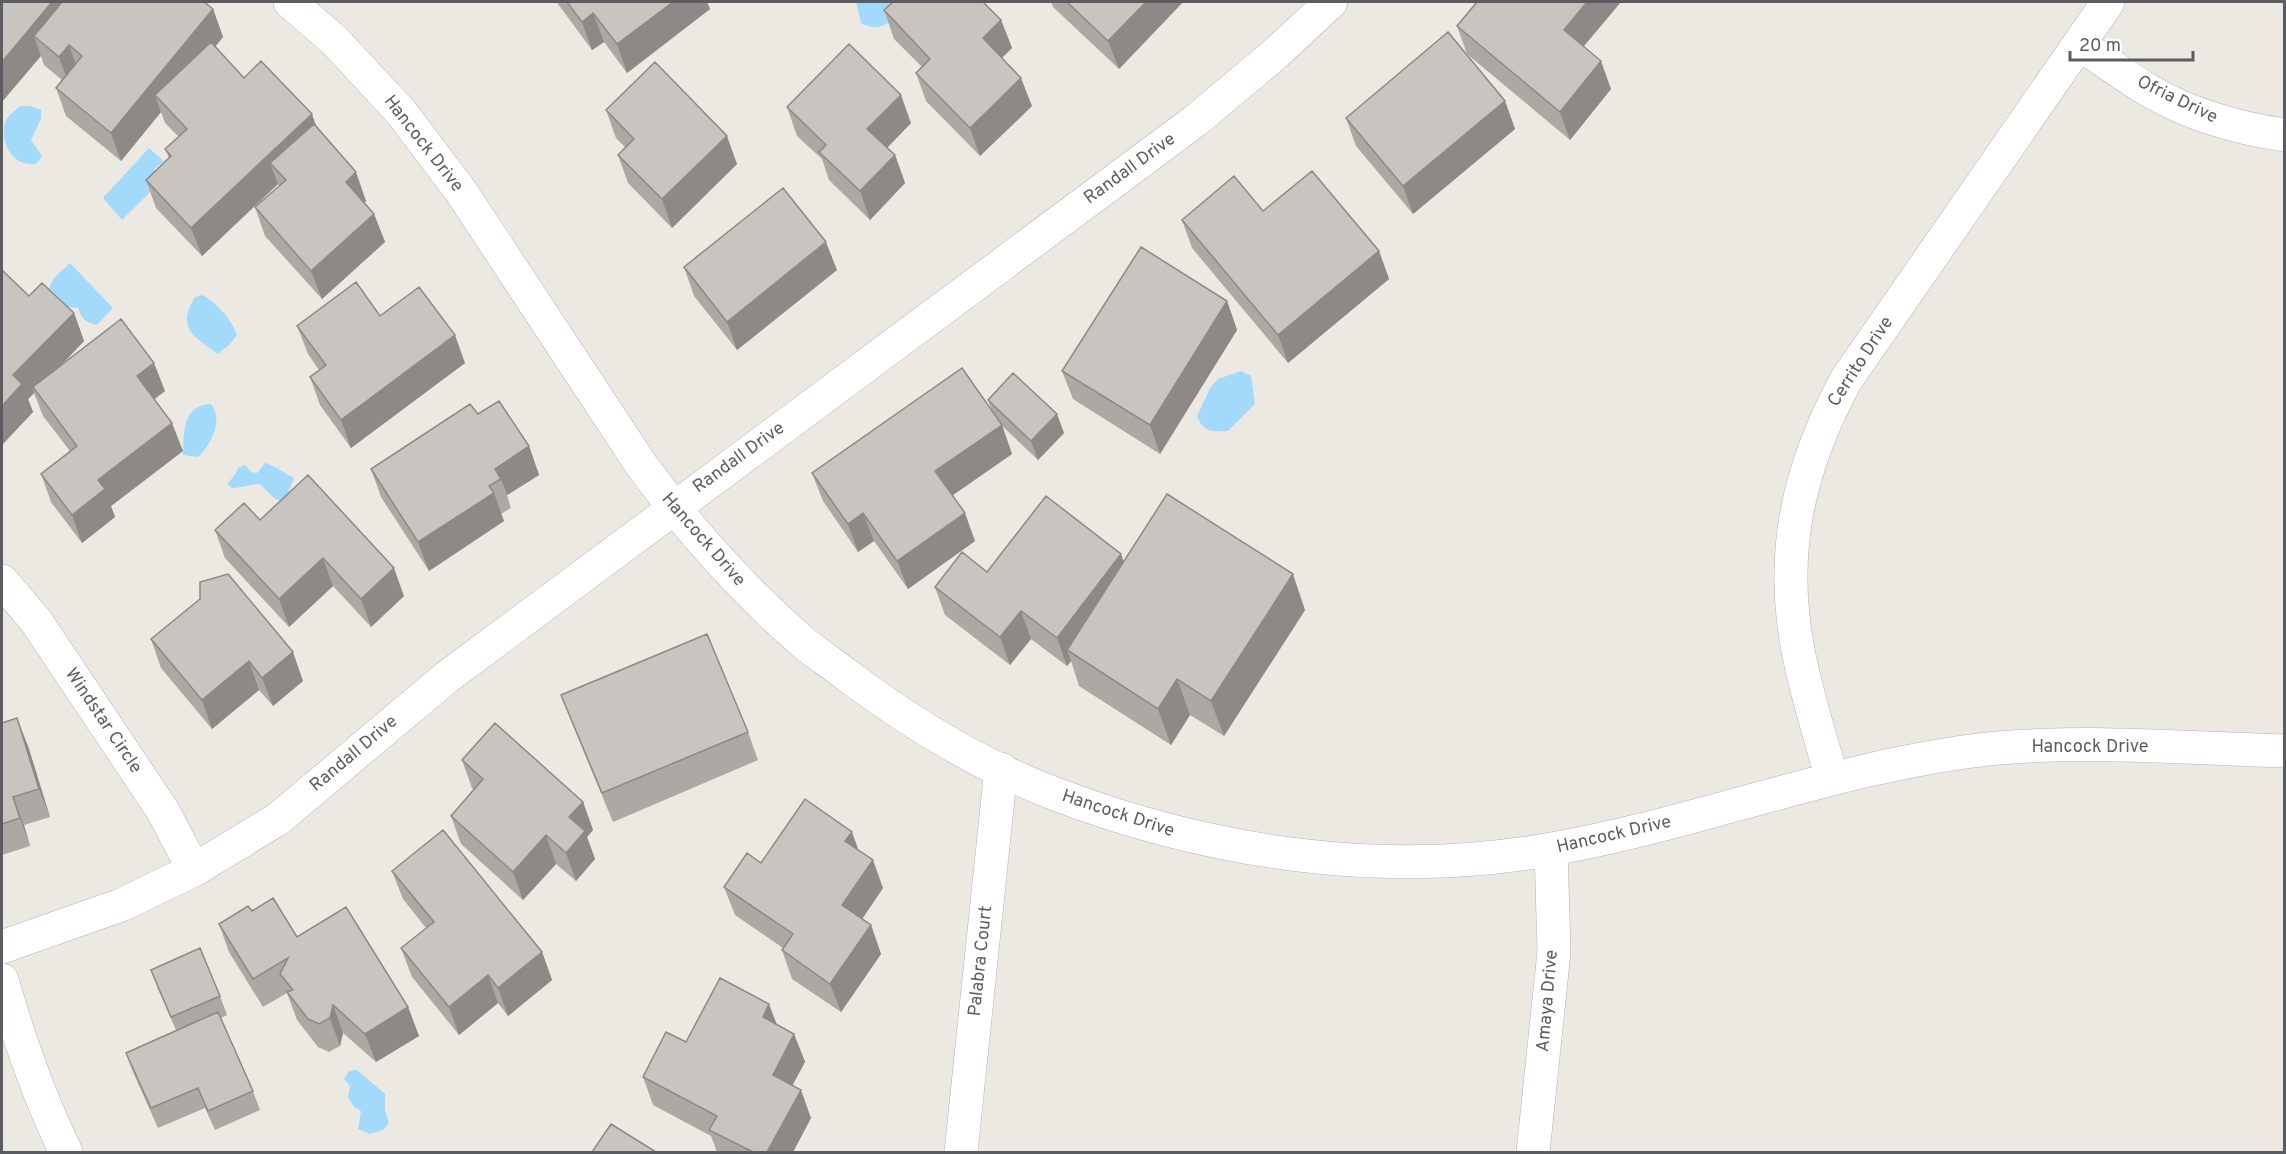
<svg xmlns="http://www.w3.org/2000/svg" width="2286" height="1154" viewBox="0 0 2286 1154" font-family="Overpass,sans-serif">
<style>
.water{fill:#a3dafb}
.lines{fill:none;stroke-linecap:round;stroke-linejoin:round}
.street-casing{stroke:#afb3b7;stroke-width:34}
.street{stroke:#fff;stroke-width:33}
.wall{fill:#aca9a4}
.shaded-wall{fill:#8c8986}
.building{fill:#c8c4bf;stroke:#8c8986;stroke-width:1.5}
.labels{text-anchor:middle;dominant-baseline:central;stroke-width:6;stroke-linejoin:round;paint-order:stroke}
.street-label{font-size:18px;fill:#5a5e62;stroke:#fff}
</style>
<rect width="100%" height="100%" fill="#ece9e2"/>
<path class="water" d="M856,2H895L894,18C882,28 875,30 861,23Z
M21,106H30L41,110V119L31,140L42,156L36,164C31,164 25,164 21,162C6,155 0,135 6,120C10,114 15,110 21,106Z
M149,148L164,161L154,169L161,181L122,220L103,198Z
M70,263L113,308L97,325C86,323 82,319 78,308L68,307L49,288L54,278Z
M203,295C218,305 231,318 237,335L229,345L218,354C193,336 176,328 195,297Z
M1241,371L1251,376L1255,404L1228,431C1212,432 1203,432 1197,416L1210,388L1218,379Z
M211,404C224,420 211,445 198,457L183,455C184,433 182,405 211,404Z
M265,463C276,466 284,473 294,478L284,503L274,498L260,484C250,484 242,488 232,488L227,484L234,476L238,468L245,465L251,472L257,473Z
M357,1070L385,1094V1110L389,1123L383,1130L370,1134L358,1129L361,1111L354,1107L348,1097L350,1086L344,1079L349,1071Z"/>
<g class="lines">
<g class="street-casing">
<path id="street" d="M290,2L334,40L401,112L460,190L642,466C690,531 744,591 805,644C819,655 834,665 848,676C912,724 983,767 1058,795C1214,854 1387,879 1552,849C1702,823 1845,763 1998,748C2093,740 2189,748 2284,751
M2079,44C2102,59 2125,76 2148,90C2190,115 2237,128 2284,135
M2,581L36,621L163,811L194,870
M1832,778C1820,736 1806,693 1798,650C1779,551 1799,467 1846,380L2108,2
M2,947L121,905L194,870L278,819L447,677L1195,121L1274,55L1331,2
M2,980C19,1039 39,1097 66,1152
M961,1152L1001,769
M1533,1152L1554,952L1551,849"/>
</g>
<use href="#street" class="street"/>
</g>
<path class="wall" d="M2,2L213,9L223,37L215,47L244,78L316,128L366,201L364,203L374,214L385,242L322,299L265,236L255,207L279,186L278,184L202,256L156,208L146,180L169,158L165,149L179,137L165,123L161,112L121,161L66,116L56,88L62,80L44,65L41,56Z
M557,2H707L710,9L627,73L604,42L592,50L558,4Z
M1051,2H1183L1119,69L1053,7Z
M884,10L1001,20L1012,48L1002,58L1032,106L980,156L926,101L916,73L922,67L894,39Z
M1457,26L1584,47L1611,89L1570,140L1467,54Z
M1505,101L1515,129L1413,214L1356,146L1346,118Z
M787,107L911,123L887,148L895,155L905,183L870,220L829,180L822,159L797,136Z
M606,110L737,164L672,228L628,183L618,155L626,148L616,138Z
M1263,211L1379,251L1389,279L1288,363L1192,248L1182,220Z
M684,267L837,270L737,350L694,296Z
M2,270L29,296L74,313L84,341L61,366L165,391L154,399L183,451L111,506L115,517L82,543L51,502L41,474L70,451L43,416L34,393L28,399L33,412L2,445Z
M1227,301L1237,330L1160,454L1073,399L1062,371Z
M380,316L465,363L351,448L320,405L310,377L319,370L308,354L297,326Z
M988,400L1064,433L1038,460L1002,426L1012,454L952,495L975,541L908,589L874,541L858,552L823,501L812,473L992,411Z
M478,414L529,446L539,475L507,495L511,508L501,514L504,521L429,571L381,497L371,469Z
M260,520L404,596L371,627L333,586L289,627L225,558L215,530Z
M1123,561L1305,610L1224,736L1190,715L1171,745L1079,686L1071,661L1067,666L1031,639L1010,665L945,615L935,587L987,572Z
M200,599L303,681L273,706L259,690L212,729L161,668L151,639Z
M561,695L748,732L758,760L613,822L572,723Z
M2,723L28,746L50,817L24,825L30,846L2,855Z
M462,760L583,802L593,830L587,837L595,859L576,881L556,864L523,900L461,844L451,816L474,790L472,788Z
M859,850L883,888L862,919L871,925L881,954L841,1012L792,979L782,950L783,948L735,915L724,887L761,863Z
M392,871L542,952L552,980L508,1016L498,1003L459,1035L412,977L401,948L426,928L403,899Z
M252,911L297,937L408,1007L419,1036L376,1062L343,1033L340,1046L329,1052L318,1047L297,1020L287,993L263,1007L229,952L219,924Z
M151,970L220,996L227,1015L221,1018L253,1091L260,1110L215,1130L205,1108L158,1128L133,1072L126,1053L176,1030L158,989Z
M777,1024L794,1034L805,1062L792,1085L811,1118L793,1152H717L711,1136L653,1105L643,1077L686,1042Z"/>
<path class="shaded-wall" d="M52,2H86L34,36L41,56L2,102V62Z
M673,2H707L710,9L627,73L617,44Z
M1146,2H1183L1119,69L1108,41Z
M1587,2H1621L1574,58L1564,30Z
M213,9L223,37L166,106L155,95L161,112L121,161L111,133Z
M593,13L604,42L592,50L582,22Z
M1001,20L1012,48L993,66L983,38Z
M69,45L79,73L69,85L59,57Z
M1601,61L1611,89L1570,140L1560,112Z
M1021,78L1032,106L980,156L970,128Z
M901,95L911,123L878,157L867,129Z
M1505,101L1515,129L1413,214L1403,186Z
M312,114L322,143L270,163L278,184L202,256L191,228Z
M727,136L737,164L672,228L662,199Z
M895,155L905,183L870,220L860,191Z
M356,172L366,201L356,210L346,182Z
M374,214L385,242L322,299L311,271Z
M826,242L837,270L737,350L727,322Z
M1379,251L1389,279L1288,363L1278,335Z
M1227,301L1237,330L1160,454L1150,425Z
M74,313L84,341L36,391L33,387L34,393L28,399L33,412L2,445V406L13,375Z
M455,335L465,363L351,448L341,420Z
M154,363L165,391L147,405L137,376Z
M1057,414L1064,433L1038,460L1031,441Z
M172,423L183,451L111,506L115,517L82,543L72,515L98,480Z
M1002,425L1012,454L946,500L935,471Z
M529,446L539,475L507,495L501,479L495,469Z
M494,493L504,521L429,571L418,542Z
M863,513L874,541L858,552L848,524Z
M965,513L975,541L908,589L897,561Z
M1121,554L1131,582L1067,650L1071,661L1067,666L1057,638Z
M323,558L333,586L289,627L279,599Z
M394,568L404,596L371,627L361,599Z
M1293,574L1305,610L1224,736L1211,701Z
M1021,611L1031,639L1010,665L1000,637Z
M293,652L303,681L273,706L262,678Z
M249,661L259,690L212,729L202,700Z
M1177,679L1190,715L1171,745L1158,709Z
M17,718L28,746L50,817L39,789Z
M13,797L24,825L30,846L20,818Z
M583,802L593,830L587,837L595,859L576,881L566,853L569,817Z
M852,832L862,860L845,841Z
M546,835L556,864L523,900L513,872Z
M873,860L883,888L852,934L842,905Z
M871,925L881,954L841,1012L830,984Z
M542,952L552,980L508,1016L498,988Z
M488,975L498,1003L459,1035L449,1007Z
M769,1004L780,1033L763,1017Z
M333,1005L343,1033L340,1046L330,1018Z
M408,1007L419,1036L376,1062L365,1034Z
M794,1034L805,1062L783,1103L773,1075Z
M801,1090L811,1118L793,1152H767Z"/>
<path class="building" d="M2,2H52L2,62Z
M62,2H204L213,9L111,133L56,88L82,56L69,45L59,57L34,36Z
M567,2H673L617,44L593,13L582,22Z
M893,2H983L1001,20L983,38L1021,78L970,128L916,73L930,59L884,10Z
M1067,2H1146L1108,41Z
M1477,2H1587L1564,30L1601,61L1560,112L1457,26Z
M1448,32L1505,101L1403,186L1346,118Z
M211,42L244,78L261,61L312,114L191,228L146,180L171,156L165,149L187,129L155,95Z
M849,44L901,95L867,129L895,155L860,191L819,152L826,145L787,107Z
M655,62L727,136L662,199L618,155L634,139L606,110Z
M314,124L356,172L346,182L374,214L311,271L255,207L286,180L270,163Z
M1312,171L1379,251L1278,335L1182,220L1234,176L1263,211Z
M783,188L826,242L727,322L684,267Z
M1141,247L1227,301L1150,425L1062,371Z
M2,270L29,296L42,283L74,313L13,375L22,384L2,406Z
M356,282L380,316L419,287L455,335L341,420L310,377L326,365L297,326Z
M121,319L154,363L137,376L172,423L98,480L105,489L72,515L41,474L77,446L33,387Z
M962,368L1002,425L935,471L965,513L897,561L863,513L848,524L812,473Z
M1013,373L1057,414L1031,441L988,400Z
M499,401L529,446L495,469L501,479L489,486L494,493L418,542L371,469L470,404L478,414Z
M308,475L394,568L361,599L323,558L279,599L215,530L244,503L260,520Z
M1167,494L1293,574L1211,701L1177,679L1158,709L1067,650Z
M1046,496L1121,554L1057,638L1021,611L1000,637L935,587L962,552L987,572Z
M228,574L293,652L262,678L249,661L202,700L151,639L200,599V582Z
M707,634L748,732L602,793L561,695Z
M17,718L39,789L13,797L20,818L2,824V723Z
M495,723L583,802L569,817L585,831L566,853L546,835L513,872L451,816L483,779L462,760Z
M805,799L852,832L845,841L873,860L842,905L871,925L830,984L782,950L793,934L724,887L747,853L761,863Z
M443,830L542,952L498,988L488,975L449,1007L401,948L434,922L392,871Z
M273,898L297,937L346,907L408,1007L365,1034L333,1005L330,1018L319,1024L308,1019L287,992L293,990L280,974L288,958L253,979L219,924L248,906L252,911Z
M200,948L220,996L171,1017L151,970Z
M720,978L769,1004L763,1017L794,1034L773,1075L801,1090L767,1152H753L709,1130L717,1116L643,1077L666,1032L686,1042Z
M218,1012L253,1091L208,1111L198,1088L151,1108L126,1053Z
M611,1124L656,1152H592Z"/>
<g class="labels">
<g class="street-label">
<text transform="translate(2177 100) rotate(26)">Ofria Drive</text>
<text transform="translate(423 144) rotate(52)">Hancock Drive</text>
<text transform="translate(1130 169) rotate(-36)">Randall Drive</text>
<text transform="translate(1861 362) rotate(-57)">Cerrito Drive</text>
<text transform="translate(739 458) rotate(-36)">Randall Drive</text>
<text transform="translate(703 540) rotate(49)">Hancock Drive</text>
<text transform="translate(103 721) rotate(56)">Windstar Circle</text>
<text x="2090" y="747">Hancock Drive</text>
<text transform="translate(354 754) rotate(-40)">Randall Drive</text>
<text transform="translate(1118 814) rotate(18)">Hancock Drive</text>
<text transform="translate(1614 835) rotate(-13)">Hancock Drive</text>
<text transform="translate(981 961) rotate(-84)">Palabra Court</text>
<text transform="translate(1548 1001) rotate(-85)">Amaya Drive</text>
</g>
</g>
<rect width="2286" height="1154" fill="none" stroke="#5a5e62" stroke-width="6"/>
<path d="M2070 51v9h123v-9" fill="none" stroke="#5a5e62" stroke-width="3"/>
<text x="2079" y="51" font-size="18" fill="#5a5e62" stroke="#ffffff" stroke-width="4.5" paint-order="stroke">20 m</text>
</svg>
